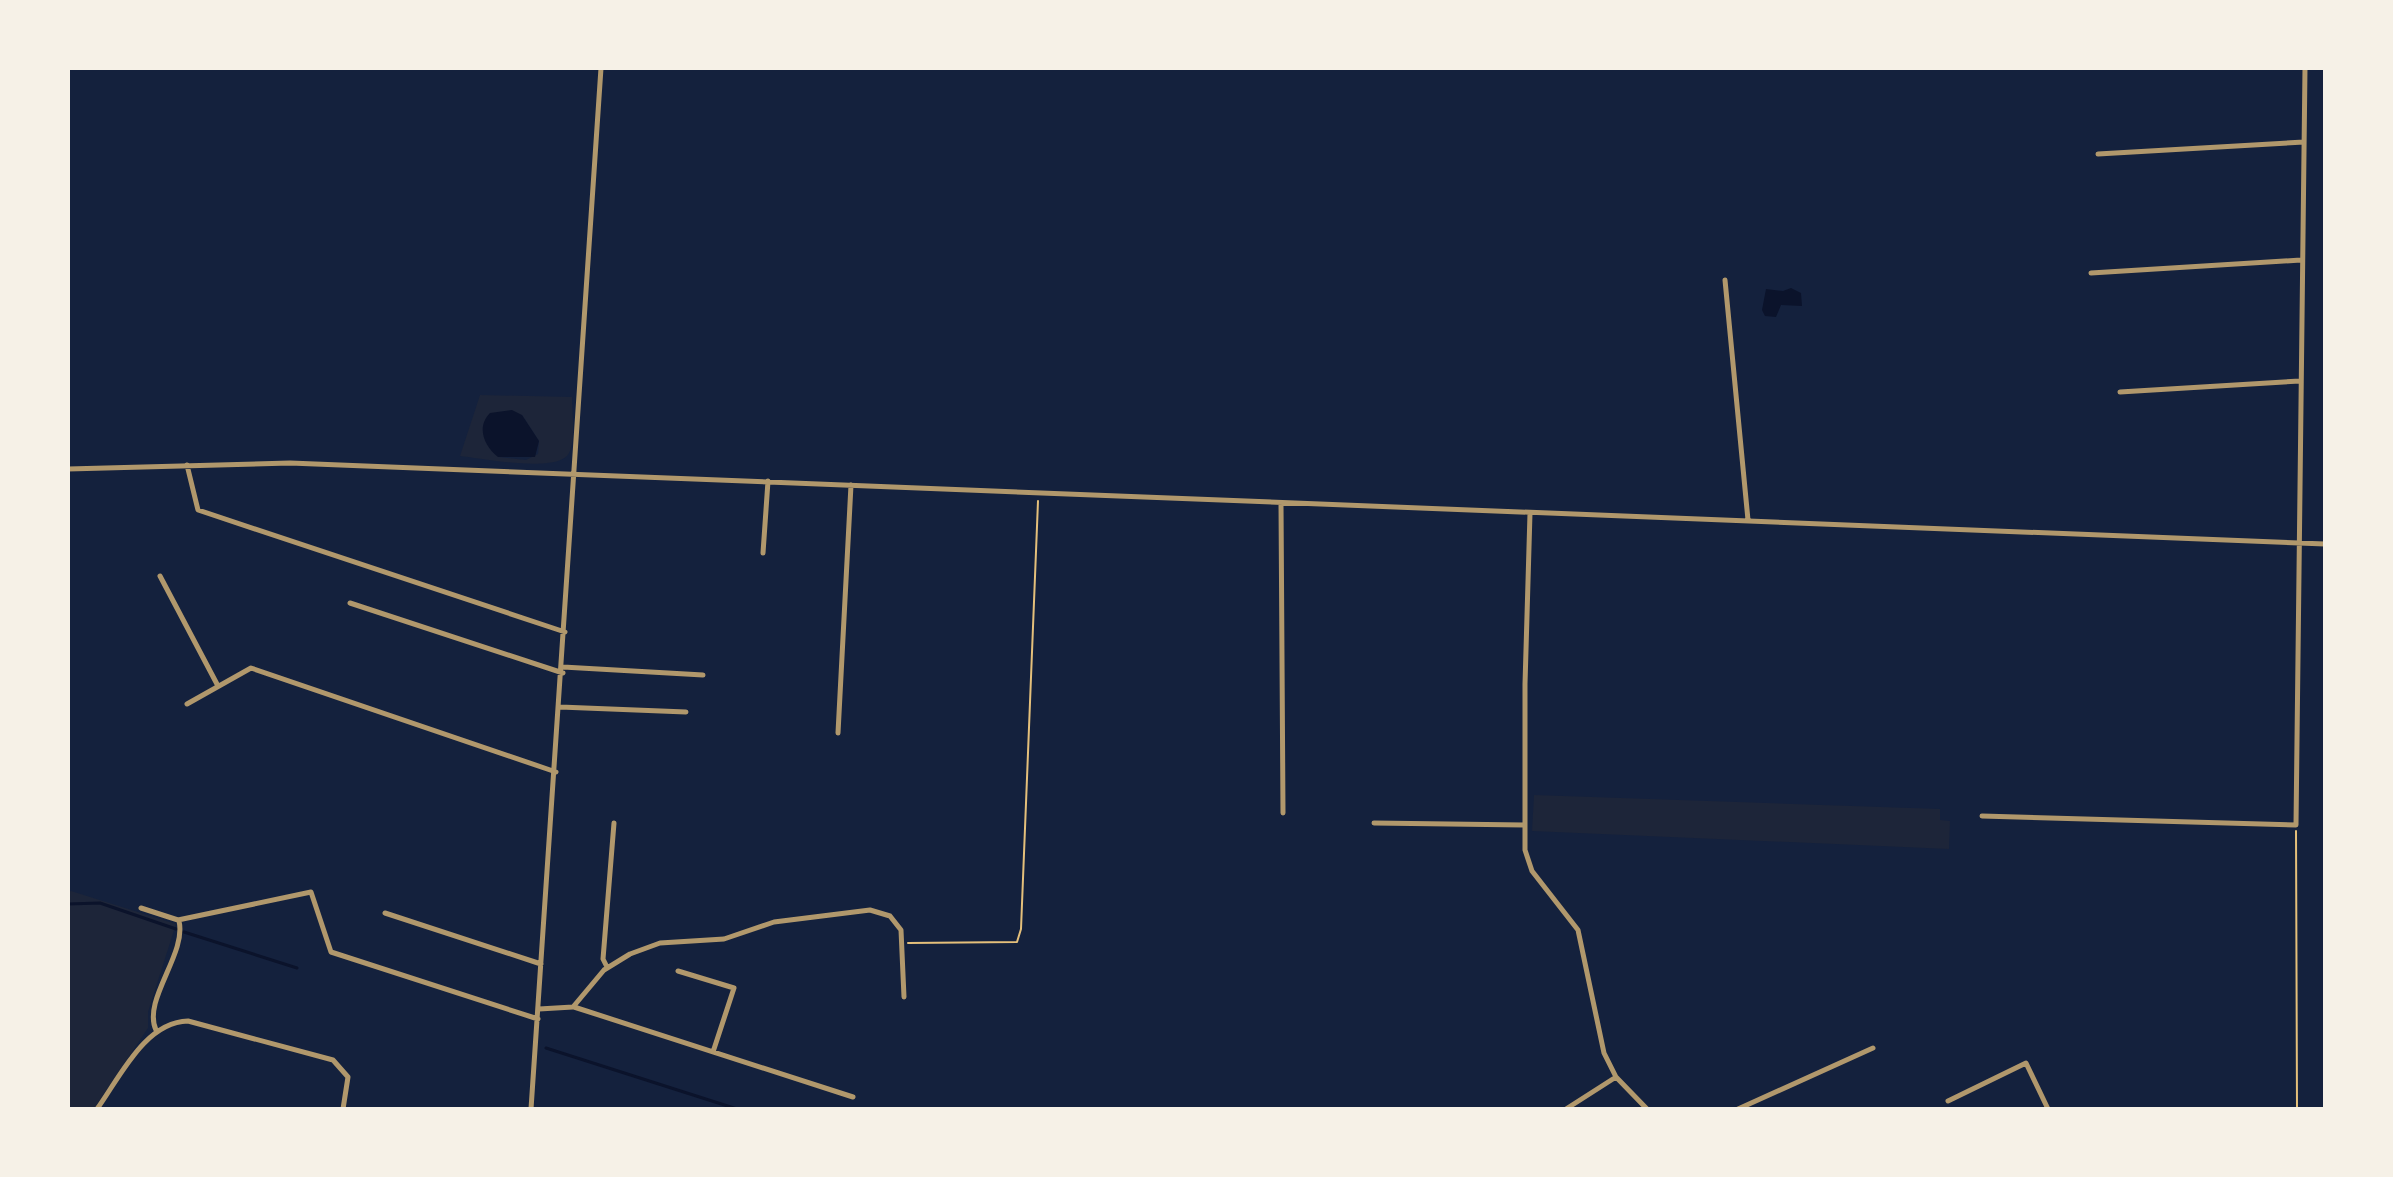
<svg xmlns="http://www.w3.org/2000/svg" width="2393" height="1177" viewBox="0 0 2393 1177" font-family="Mulish,sans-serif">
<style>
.green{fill:#1d2539;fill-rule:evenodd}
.water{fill:#0b132b}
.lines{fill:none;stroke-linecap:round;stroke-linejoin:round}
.stream{stroke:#0b132b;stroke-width:3}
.path{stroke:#e5c07b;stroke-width:2}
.minor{stroke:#b1986c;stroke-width:5}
</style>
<rect width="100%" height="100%" fill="#14213d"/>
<path class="green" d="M480,395L572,397C572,413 576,439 569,453C559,474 480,458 460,456ZM522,415L539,441L538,454L526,460L498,457Z
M1534,795L1940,809V820L1950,821L1949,849L1532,831Z
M71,891L176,924L148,1012V1028L94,1109H68V892Z"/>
<path class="water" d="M1791,288L1801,293L1802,306L1781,305L1776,317L1765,316L1762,310L1766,289L1783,291Z
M512,410L522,415L539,441L535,457H498C484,446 476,427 490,413Z"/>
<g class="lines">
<path class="stream" d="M68,904L100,903L176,929
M184,932L297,968
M546,1048L737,1109"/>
<path class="path" d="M2296,831L2297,1109
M908,943L1017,942L1021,929L1038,501"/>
<path class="minor" d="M2098,154L2304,142
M2091,273L2301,260
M1725,280L1748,520
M2120,392L2300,381
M187,465L198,510L565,632
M68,469L290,463L2325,544
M1281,503L1283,813
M1530,513L1525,684V850L1532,871L1578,930L1604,1053L1616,1077L1647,1109
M763,553L768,481
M160,576L218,686
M350,603L563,673
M563,667L703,675
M187,704L251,668L556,772
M560,707L686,712
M838,733L851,485
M1982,816L2296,825L2305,68
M1374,823L1524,825
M141,908L178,920L311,892L331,952L538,1019
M385,913L541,964
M607,967L603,959L614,823
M678,971L734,988L713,1052
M574,1007L853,1097
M539,1009L573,1007L604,970L630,954L660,943L724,939L774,922L870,910L890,916L901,930L904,997
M156,1030C142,1000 187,954 179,921
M1948,1101L2026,1063L2048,1109
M97,1109C120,1077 145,1022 188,1021L333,1060L348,1077L343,1109
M531,1109L601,68
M1566,1109L1616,1077
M1738,1109L1873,1048"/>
</g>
<rect width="2393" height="1177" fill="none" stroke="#f6f1e7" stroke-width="140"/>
</svg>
